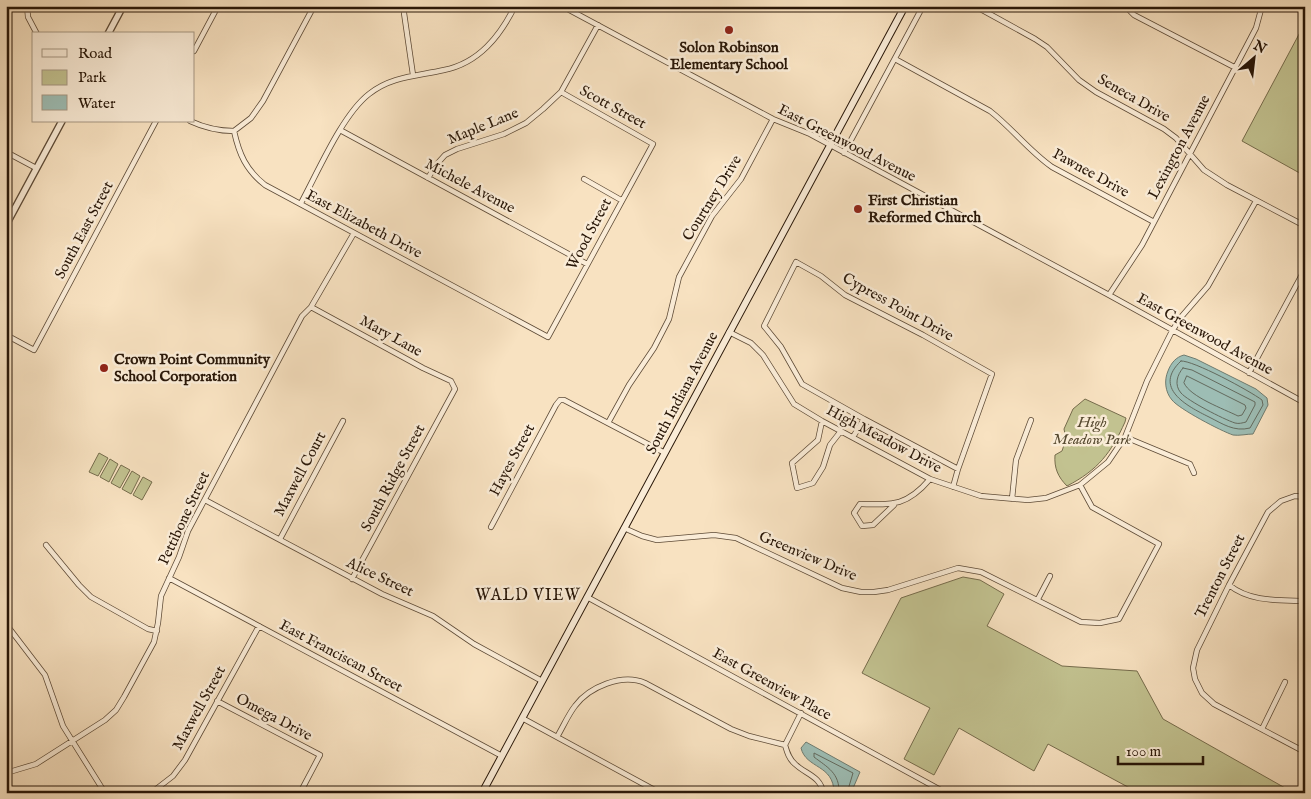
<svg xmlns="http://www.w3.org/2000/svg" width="1311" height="799" viewBox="0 0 1311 799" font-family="'IM FELL English',serif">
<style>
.green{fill:#c2c290;stroke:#766c4c}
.water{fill:#9dbdb4;stroke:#6f7b6f}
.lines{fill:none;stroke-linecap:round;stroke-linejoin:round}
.shore{stroke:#636a5e;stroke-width:1}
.minor-casing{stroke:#5d4a36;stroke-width:6}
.tertiary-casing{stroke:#5d4a36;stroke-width:8}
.secondary-casing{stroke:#291708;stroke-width:8}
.minor{stroke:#faecd7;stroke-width:4.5}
.tertiary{stroke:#faecd7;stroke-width:5.5}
.secondary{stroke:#faecd7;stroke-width:6}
.poi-dot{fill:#8f2418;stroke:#faecd7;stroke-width:2}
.labels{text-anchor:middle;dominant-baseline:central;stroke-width:5;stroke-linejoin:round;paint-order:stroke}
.poi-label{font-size:15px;font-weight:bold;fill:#291708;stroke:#faecd7;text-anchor:start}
.street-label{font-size:15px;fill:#291708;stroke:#faecd7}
.park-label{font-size:15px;font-style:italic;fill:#574a31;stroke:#faecd7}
.neighbourhood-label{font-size:16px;letter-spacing:1px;fill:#291708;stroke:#faecd7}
</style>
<rect width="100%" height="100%" fill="#f8e2c1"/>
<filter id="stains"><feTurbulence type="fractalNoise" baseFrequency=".004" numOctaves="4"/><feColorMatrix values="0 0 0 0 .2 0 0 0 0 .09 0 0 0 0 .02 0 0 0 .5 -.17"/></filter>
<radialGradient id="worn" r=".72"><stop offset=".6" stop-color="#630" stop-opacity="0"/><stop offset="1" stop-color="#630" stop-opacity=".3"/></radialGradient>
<path class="green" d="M1305,23V176L1242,141Z
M1085,399L1126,418L1125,422C1111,453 1098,470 1067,486C1058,477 1054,468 1055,455L1062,451L1066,439L1064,429L1073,409Z
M99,453L108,458L98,476L89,472Z
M110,459L118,464L109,482L100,477Z
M121,465L130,470L120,488L111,483Z
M132,471L140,476L131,494L122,489Z
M143,477L152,482L142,500L133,495Z
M963,577L980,580L1004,594L987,626L1062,666L1137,671L1163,719L1294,793H1139L1048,744L1034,771L959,728L934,775L904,759L930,708L862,673L901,598Z"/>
<path class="water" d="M1184,355L1196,359L1256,389L1267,398L1268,405L1253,434C1247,434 1239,436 1233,435C1221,431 1179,409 1172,400C1165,392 1164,380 1168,371C1171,363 1176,357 1184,355Z
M806,742L860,772L851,793H834C834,764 806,769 801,748Z"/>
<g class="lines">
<path class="shore" d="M1181,361C1193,360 1250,391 1262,400L1263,405L1250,428C1234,432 1223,424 1209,417C1187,406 1152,388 1181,361Z
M1183,368L1192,370L1255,402V405L1246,422C1242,423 1239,424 1235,423C1223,419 1188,401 1181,393C1174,385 1177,375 1183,368Z
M1187,376L1245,405L1246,408L1242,415L1238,416C1224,409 1190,397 1184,383Z
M839,793C840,773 827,767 814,757V753L853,773L847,793"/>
<g class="minor-casing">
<path id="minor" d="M27,6L28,17L37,34
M562,6L773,119L810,134L1109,295L1305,403
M975,6L1035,39L1047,47L1079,80L1096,92L1164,129L1176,138L1204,170L1227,185L1305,226
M1125,6L1134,15L1236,68
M404,13L413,75
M194,51L218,6
M895,59L990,111C1012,128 1029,151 1052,167L1154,222
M190,121C205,128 218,131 234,131
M340,130L587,264
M234,131C239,154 246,170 265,185L548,337L653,144L561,92
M234,131L251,118L263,101L314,6
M6,152L36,168
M844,153L923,6
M428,178L436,165L445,155L457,149L504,134L526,123L543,109L561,92L598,25
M584,179L621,200
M301,203C318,172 342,115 369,94C391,76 418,76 444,70C479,63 500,36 515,6
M796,262L821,276L845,295L923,335L992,374L958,469L864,419L802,384L781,347L764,326Z
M1109,295L1142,245L1256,28L1262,6
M311,307L423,368L451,381L455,389L352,579
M729,332L751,343L763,355L794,404L822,421L930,479L981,496L1028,500L1046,498L1080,485L1108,462L1125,437L1147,381L1172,331L1182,316L1208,286L1256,201
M6,335L34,350L156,121
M1249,373L1305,269
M822,421L818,440L792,463L797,488L813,483L823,467L830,445L841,431
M608,423L629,385L654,348L669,319L679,277L712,216L741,179L773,119
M853,437L864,419
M1125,437L1190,464L1194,473
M953,487L958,469
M1305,497L1295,496L1281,501L1268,512L1229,585L1197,650L1193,668L1195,679L1202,693L1214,704L1305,752
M1012,499L1016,460L1031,420
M205,500L382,594L433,616L474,644L542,681
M894,505L873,525L862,526L854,513L860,504C893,505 907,506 930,479
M491,527L556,405L560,400H564L665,453
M624,528L642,536L657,540L714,535L736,538L842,588L861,592H874L888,590L958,568L981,572L1081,622L1100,623L1119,619L1159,544L1092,507L1080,485
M280,539L343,421
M46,545L79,585L91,597L148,629L157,631
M169,578L502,756
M1229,585C1250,602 1278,600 1305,601
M587,597L946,793
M1038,599L1050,576
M6,624L45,675L63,726L105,793
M217,701L320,755L300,793
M522,718L660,793
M1262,729L1285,682
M557,737C563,727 568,715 575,706C589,687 622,673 645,683L731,729L749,736L785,745L801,713
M785,745C787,752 789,759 795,764C805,774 821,776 823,793
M6,773L36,764L105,720L116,710L124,697L154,642L158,623L161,596L179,557L188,531L302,316L311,307L354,233
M151,793L173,776L185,760L259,626
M553,793L554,792"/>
</g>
<g class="tertiary-casing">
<path id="tertiary" d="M108,34L123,6
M6,225L62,121"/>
</g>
<g class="secondary-casing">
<path id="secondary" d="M482,793L905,6"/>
</g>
<use href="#minor" class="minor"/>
<use href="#tertiary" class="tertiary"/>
<use href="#secondary" class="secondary"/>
</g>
<g class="poi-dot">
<circle cx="729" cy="30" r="5"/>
<circle cx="858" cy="209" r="5"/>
<circle cx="104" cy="368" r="5"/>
</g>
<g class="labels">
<g class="poi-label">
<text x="729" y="47" text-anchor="middle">Solon Robinson<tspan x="729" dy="17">Elementary School</tspan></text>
<text x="868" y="200">First Christian<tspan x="868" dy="17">Reformed Church</tspan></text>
<text x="114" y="359">Crown Point Community<tspan x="114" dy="17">School Corporation</tspan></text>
</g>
<g class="street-label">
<text transform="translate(1134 98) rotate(30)">Seneca Drive</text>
<text transform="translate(613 107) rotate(29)">Scott Street</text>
<text transform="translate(483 126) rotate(-22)">Maple Lane</text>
<text transform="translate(847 143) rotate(27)">East Greenwood Avenue</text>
<text transform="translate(1179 147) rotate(-62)">Lexington Avenue</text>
<text transform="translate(1091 173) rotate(29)">Pawnee Drive</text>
<text transform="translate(470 186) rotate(28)">Michele Avenue</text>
<text transform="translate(712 198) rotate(-58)">Courtney Drive</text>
<text transform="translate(364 224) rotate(28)">East Elizabeth Drive</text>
<text transform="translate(84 230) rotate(-62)">South East Street</text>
<text transform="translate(589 234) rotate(-62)">Wood Street</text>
<text transform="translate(898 307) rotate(29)">Cypress Point Drive</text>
<text transform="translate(1205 334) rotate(29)">East Greenwood Avenue</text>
<text transform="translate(391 336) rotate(29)">Mary Lane</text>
<text transform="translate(682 393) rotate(-62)">South Indiana Avenue</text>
<text transform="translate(884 439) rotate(28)">High Meadow Drive</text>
<text transform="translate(512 460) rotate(-62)">Hayes Street</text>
<text transform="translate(300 474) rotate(-62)">Maxwell Court</text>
<text transform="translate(393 478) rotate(-62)">South Ridge Street</text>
<text transform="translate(184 518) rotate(-65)">Pettibone Street</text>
<text transform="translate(808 556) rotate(23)">Greenview Drive</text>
<text transform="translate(1220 576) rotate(-63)">Trenton Street</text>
<text transform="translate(380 577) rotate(25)">Alice Street</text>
<text transform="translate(341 656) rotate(28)">East Franciscan Street</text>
<text transform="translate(772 684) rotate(29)">East Greenview Place</text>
<text transform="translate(199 708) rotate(-61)">Maxwell Street</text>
<text transform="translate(274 717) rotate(28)">Omega Drive</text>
</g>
<g class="park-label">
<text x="1092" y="422">High<tspan x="1092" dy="17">Meadow Park</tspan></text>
</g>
<g class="neighbourhood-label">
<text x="528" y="596">WALD VIEW</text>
</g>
</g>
<rect width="1311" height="799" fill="none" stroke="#f8e2c1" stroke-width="25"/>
<rect x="8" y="8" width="1296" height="784" fill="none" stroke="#291708" stroke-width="2.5"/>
<rect x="12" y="12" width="1286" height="774" fill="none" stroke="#291708"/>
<rect x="32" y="32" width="162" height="90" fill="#faecd7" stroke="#a69784"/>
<rect x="42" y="49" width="25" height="8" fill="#faecd7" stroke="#a69784"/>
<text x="78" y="58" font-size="15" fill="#291708">Road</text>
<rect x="42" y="70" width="25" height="15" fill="#c2c290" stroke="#a69784"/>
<text x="78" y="82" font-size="15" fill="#291708">Park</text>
<rect x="42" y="95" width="25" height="15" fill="#9dbdb4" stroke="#a69784"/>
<text x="78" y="108" font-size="15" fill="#291708">Water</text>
<g transform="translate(1254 58) rotate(28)" stroke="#faecd7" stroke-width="4" paint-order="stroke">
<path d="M0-4L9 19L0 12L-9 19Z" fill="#291708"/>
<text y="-8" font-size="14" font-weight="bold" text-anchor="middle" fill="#291708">N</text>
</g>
<path d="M1118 756v8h85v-8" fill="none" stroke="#291708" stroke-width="2.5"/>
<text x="1126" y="756" font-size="15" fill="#291708" stroke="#faecd7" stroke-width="4" paint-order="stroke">100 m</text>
<rect width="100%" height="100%" filter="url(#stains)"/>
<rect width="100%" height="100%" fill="url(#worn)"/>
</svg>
